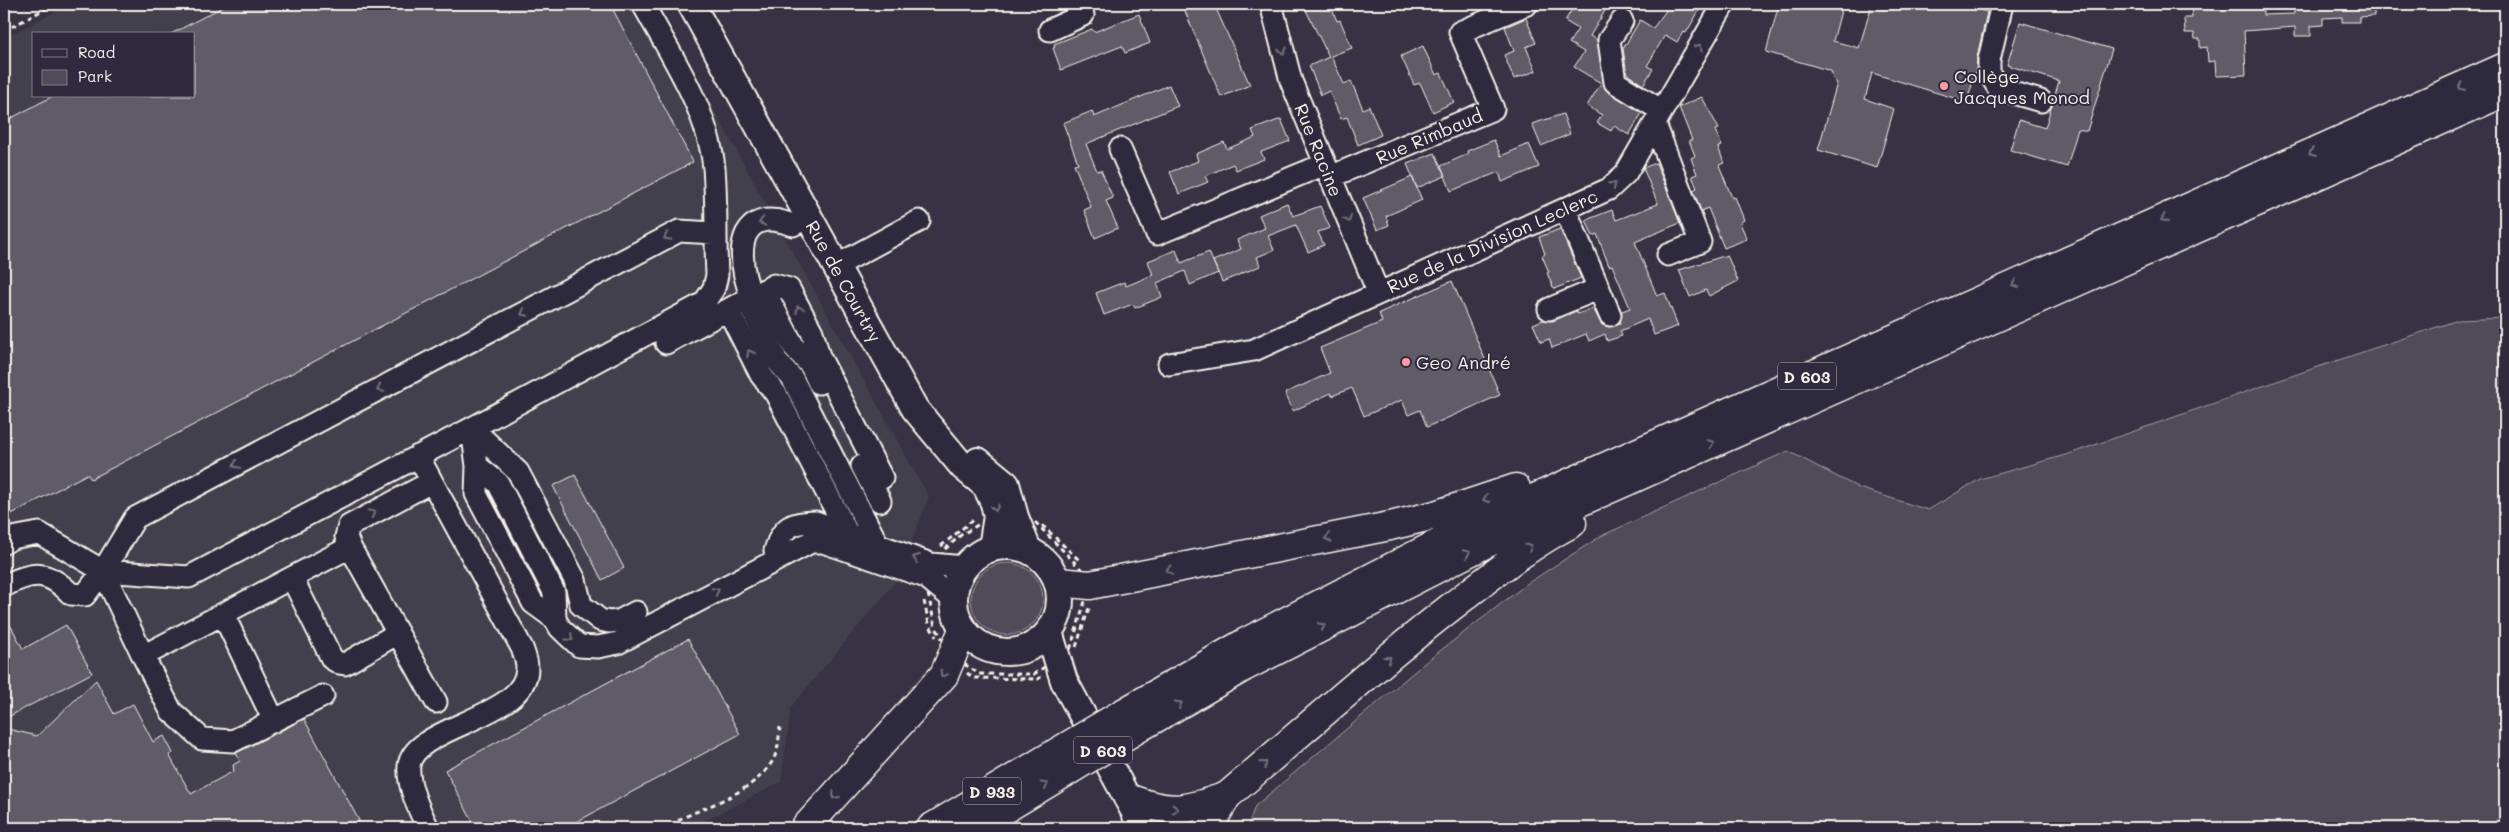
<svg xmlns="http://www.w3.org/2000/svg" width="2509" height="832" viewBox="0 0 2509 832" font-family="Mali,sans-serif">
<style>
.built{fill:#433f4e;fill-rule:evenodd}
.green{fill:#504b59;stroke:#a29ea0}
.building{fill:#5f5c67;stroke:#f4f1e8}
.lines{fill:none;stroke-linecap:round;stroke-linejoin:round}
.minor-casing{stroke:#f4f1e8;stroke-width:25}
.major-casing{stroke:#f4f1e8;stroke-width:30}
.highway-casing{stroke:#f4f1e8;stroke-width:31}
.path{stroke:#f4f1e8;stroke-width:3;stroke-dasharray:5 4;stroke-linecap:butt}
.minor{stroke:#2f2a3d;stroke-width:21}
.major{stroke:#2f2a3d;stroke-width:26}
.highway{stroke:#2f2a3d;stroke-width:28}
.highway-bridge-casing{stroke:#f4f1e8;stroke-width:31;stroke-linecap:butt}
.highway-bridge{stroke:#2f2a3d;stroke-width:28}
.oneway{stroke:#747079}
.poi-dot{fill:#ff9aa2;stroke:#2f2a3d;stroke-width:2}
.labels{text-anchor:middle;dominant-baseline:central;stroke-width:4;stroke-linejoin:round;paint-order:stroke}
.shield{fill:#2f2a3d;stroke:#b9b5b5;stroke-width:1}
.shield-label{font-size:16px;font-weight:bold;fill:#f4f1e8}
.poi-label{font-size:18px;fill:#f4f1e8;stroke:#2f2a3d;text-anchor:start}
.street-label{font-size:18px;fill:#f4f1e8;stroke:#2f2a3d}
</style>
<rect width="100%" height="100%" fill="#373244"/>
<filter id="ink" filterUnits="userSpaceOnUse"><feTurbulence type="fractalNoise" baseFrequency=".02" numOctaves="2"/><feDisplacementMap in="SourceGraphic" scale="10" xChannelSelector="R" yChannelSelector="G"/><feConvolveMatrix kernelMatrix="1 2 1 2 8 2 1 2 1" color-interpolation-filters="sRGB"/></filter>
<g filter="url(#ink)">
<path class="built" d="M70,4H655L929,497L897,580L791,707L781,782L691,828H4V38ZM34,34H194V96H34Z"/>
<path class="green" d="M2505,318V828H1247L1255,806L1427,661L1528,583L1601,536L1788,451L1859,488L1928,510L1980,479L2069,454L2303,372L2458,320Z
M971 599a36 36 0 1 1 72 0a36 36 0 1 1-72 0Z"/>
<path class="building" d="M228,4H610L693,162L91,479L87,474L4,518V122L53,96H194V34H171Z
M1182,4H1214L1250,85L1221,97Z
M1303,4H1330L1337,21L1340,20L1352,48L1331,56L1344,84L1351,81L1363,109L1369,106L1381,135L1358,145L1347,117L1341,119L1329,91L1321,95L1309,66L1329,57Z
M1575,4H1609L1590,36L1597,40L1605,89L1642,113L1629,135L1614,126L1611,131L1597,123L1602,115L1587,106L1601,83L1574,67L1584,52L1569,43L1578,29L1565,21Z
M1671,4H1703L1686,33L1683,32L1677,42L1665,35L1647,66L1653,69L1643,85L1627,74L1623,49L1640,20L1653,28Z
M1779,4H1818L1841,11L1833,41L1859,48L1872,4H1959L1987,12L1977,57L1976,71L1967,102L1872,73L1865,99L1894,109L1877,168L1818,150L1837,83L1833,79L1831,71L1766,52Z
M2191,4H2258V9H2263V15L2294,14V4H2374V16L2359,17V22H2342V17L2323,18V25L2311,26V36H2295V27L2244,31L2246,75L2216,76L2215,61L2208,62L2207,47L2200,48V39H2195L2194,33H2185L2184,18H2192Z
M1139,14L1150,43L1125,53L1122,46L1061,70L1053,48L1055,47L1054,44L1092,29L1094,32Z
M1526,18L1536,43L1526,47L1536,71L1514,79L1504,55L1514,51L1505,27Z
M2020,22L2112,49L2087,131L2078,129L2067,167L2010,150L2019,120L2045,128L2059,81L2007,65Z
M1423,46L1436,75L1441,73L1454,102L1433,112L1420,83L1414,85L1401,56Z
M1169,85L1178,106L1086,144L1097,171L1101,170L1113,198L1106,201L1118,228L1095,238L1084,210L1091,207L1074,164L1078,163L1063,123L1092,111L1094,117Z
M1702,97L1719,129L1715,130L1722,146L1718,147L1724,163L1719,165L1732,198L1735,197L1744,220L1740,223L1747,239L1724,248L1708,208L1701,211L1693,190L1697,188L1692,176L1697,174L1691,158L1695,156L1689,140H1692L1679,107Z
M1563,114L1570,134L1541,146L1532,124Z
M1281,119L1290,141L1261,152L1264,159L1236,170L1233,164L1205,176L1208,182L1179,194L1170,172L1198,161L1196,154L1224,142L1227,149L1255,137L1252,130Z
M1494,140L1501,156L1529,144L1539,167L1502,182L1499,172L1451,191L1441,166L1468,154L1467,151Z
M1435,153L1445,176L1417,188L1407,164Z
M1656,163L1680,223L1635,242L1657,296L1665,293L1678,326L1654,335L1648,319L1620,331L1622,336L1607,341L1605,334L1589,341L1586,334L1552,348L1549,339L1541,342L1533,324L1543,320L1553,321L1576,311L1578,314L1593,308L1602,325L1609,327L1620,323L1622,311L1630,308L1612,265L1609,266L1597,234L1593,236L1586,220L1612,210L1616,220L1658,204L1643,168Z
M1412,177L1422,200L1386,216L1389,225L1377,230L1363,198Z
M1287,203L1293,216L1320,206L1330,228L1318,232L1324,245L1308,252L1296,225L1268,236L1274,250L1257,257L1260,266L1222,282L1213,261L1241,249L1237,240L1265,228L1259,215Z
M1560,229L1581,278L1554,289L1547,273L1549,272L1542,256L1545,254L1539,237Z
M1176,250L1181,263L1209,252L1218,273L1190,285L1185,271L1157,283L1162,297L1135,308L1133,304L1104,315L1096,293L1124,282L1126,286L1153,275L1148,261Z
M1727,255L1738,281L1709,296L1706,290L1690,297L1679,270Z
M1452,281L1500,395L1427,427L1420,410L1408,415L1402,400L1364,416L1352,388L1332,396L1331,393L1293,411L1285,393L1330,373L1320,348L1382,322L1379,313Z
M575,475L624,568L602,580L553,486Z
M4,613L23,649L66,625L92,673L4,719Z
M688,639L740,734L565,828H476L445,770Z
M96,680L114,714L133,704L153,742L164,736L173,753L169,755L191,794L234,771L233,765L240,761L236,753L304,719L363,828H4V728L37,736Z"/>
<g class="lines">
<g class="minor-casing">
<path id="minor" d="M1271,4L1291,81L1378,292
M2002,4L1989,60V73L1999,89L2041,101
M1622,21L1609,40L1615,82L1662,111
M1050,30L1083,15L1079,4
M1655,124L1700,242L1668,255
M1120,149L1157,234L1325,164
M1330,177L1493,109L1460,32L1527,4
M1565,209L1610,315
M836,266L919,221
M764,290L794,347L811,366L819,383
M752,297C743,277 732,229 762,221C773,218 783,222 793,225L808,217
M747,300L777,361L792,378L878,545
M1549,309L1598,289
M728,310L761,375L776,394L848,534
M666,343L774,285L789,289L812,332L819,356L882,478
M1169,364L1254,350L1609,189L1626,173L1724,4
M472,428L477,466L476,494L533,603L555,619L560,628L579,646L598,647L618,643L811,542H823L926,577L953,599
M472,428L518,472L575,580L581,605L600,620L609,622L619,621L636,612
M418,456L522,648C524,654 527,661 527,667C528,719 413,725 409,766C407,785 420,812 428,828
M477,466L498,483L554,592L555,619
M862,466L880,501
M4,543L12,538L39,533L103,571L189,577L472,428L704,303L714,288L717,275C715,239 717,203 714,168C708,109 670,54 643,4
M350,547L346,537L349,526L431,482
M778,558L775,551C782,526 792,522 816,522L931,564L964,567
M103,571L143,656L350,547L436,702
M292,578L332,659L339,663L345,664L398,633
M4,586C33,571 47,570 71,594L85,595L103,571L135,518L679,231L714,233
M223,614L274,721
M143,656L171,711L202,739L233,741L323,696"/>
</g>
<g class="major-casing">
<path id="major" d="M691,4L915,409L963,467L986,486L994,503L997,516L992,548
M978,461L1006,484L1015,517L1028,550
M954 599a53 53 0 1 1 106 0a53 53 0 1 1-106 0Z
M1049,632L1064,681L1138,818"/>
</g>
<g class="highway-casing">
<path id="highway" d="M1058,582L1090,585L1390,526L1435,515L1516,488
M1123,713L1246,642L1472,526L2505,67
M1137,729L1244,667L1483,545L2505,92
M1128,798C1170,814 1185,811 1227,796
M805,828L944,675L963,630
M931,828L1054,754
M973,828L1068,771
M1137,828L1138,819
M1208,828L1227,796C1301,733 1374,667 1451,607C1490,577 1528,546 1572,523"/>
</g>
<path class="path" d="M4,31L54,4
M1035,522L1082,570L1086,598L1070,650L1034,674H979L961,662L943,640L935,626L927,589L944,550L961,535L981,523Z
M1042,525L1079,560
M941,546L974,519
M924,601L929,624L936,637
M1076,647L1089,608
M967,673L974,678L1038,679L1041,677
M673,828L680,819C712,804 767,787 777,750C779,742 779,734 780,727"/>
<use href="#minor" class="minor"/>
<use href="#major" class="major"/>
<use href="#highway" class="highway"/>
<g class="highway-bridge-casing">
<path id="highway-bridge" d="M1054,754L1123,713
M1068,771L1137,729"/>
</g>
<use href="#highway-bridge" class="highway-bridge"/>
</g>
<defs><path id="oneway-chevron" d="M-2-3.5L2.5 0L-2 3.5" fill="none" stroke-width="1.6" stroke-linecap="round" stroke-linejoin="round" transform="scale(1.25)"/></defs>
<g class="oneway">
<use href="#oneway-chevron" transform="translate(1699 47) rotate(-60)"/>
<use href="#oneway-chevron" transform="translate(1283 51) rotate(76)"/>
<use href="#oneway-chevron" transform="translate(2461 87) rotate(156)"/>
<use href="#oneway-chevron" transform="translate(2312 153) rotate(156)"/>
<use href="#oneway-chevron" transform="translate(1613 185) rotate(-40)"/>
<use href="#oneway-chevron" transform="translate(1348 219) rotate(67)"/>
<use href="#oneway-chevron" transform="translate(2164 219) rotate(156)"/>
<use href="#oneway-chevron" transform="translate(762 222) rotate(166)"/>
<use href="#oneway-chevron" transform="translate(667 237) rotate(152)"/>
<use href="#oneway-chevron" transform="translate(2015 284) rotate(156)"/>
<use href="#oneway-chevron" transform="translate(799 309) rotate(-118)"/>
<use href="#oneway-chevron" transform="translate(524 313) rotate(152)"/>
<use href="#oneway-chevron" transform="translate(750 353) rotate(-117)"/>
<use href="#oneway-chevron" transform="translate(380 389) rotate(152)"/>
<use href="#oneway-chevron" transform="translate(1711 443) rotate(-24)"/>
<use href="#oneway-chevron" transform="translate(236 465) rotate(152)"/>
<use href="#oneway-chevron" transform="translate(1486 499) rotate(160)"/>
<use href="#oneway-chevron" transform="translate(995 508) rotate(77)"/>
<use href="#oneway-chevron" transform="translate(372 513) rotate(-28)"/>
<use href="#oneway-chevron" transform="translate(1328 538) rotate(169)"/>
<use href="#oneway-chevron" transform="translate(1529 547) rotate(-34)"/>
<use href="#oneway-chevron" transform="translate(1467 553) rotate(-26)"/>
<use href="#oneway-chevron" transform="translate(916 558) rotate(-160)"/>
<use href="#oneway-chevron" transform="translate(1169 570) rotate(169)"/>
<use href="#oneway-chevron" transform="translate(716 591) rotate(-28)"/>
<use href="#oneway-chevron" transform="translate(1322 626) rotate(-27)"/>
<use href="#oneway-chevron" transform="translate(570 638) rotate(43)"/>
<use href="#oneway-chevron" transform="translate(1388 659) rotate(-40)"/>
<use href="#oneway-chevron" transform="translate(943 674) rotate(124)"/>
<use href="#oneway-chevron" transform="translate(1179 704) rotate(-30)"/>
<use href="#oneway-chevron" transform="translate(1264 764) rotate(-40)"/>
<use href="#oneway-chevron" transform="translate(1045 785) rotate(-31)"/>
<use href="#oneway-chevron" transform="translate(835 796) rotate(132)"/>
<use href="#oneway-chevron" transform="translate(1175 809) rotate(2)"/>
</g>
</g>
<g class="poi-dot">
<circle cx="1944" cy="86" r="5"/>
<circle cx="1406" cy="362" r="5"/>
</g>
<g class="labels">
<g class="shield">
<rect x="1778" y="362.5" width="58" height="27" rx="4"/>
<rect x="1074" y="736.5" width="58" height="27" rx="4"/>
<rect x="963" y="777.5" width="58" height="27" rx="4"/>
</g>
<g class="shield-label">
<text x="1807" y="376">D 603</text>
<text x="1103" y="750">D 603</text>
<text x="992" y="791">D 933</text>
</g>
<g class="poi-label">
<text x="1954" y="76">Collège<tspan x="1954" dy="21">Jacques Monod</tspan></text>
<text x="1416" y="362">Geo André</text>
</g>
<g class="street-label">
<text transform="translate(1429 136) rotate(-23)">Rue Rimbaud</text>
<text transform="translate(1319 150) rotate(68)">Rue Racine</text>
<text transform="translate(1492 241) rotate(-24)">Rue de la Division Leclerc</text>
<text transform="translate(844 281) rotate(61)">Rue de Courtry</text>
</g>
</g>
<rect width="2509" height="832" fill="none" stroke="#2f2a3d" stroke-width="20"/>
<rect x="10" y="10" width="2489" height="812" fill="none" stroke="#f4f1e8" stroke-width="2" filter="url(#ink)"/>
<rect x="32" y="32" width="162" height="65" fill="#2f2a3d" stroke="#7e7a81"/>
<rect x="42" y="49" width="25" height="8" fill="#2f2a3d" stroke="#7e7a81"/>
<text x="78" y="58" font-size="15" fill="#f4f1e8">Road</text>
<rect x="42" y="70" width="25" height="15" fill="#504b59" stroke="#7e7a81"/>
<text x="78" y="82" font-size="15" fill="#f4f1e8">Park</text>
</svg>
